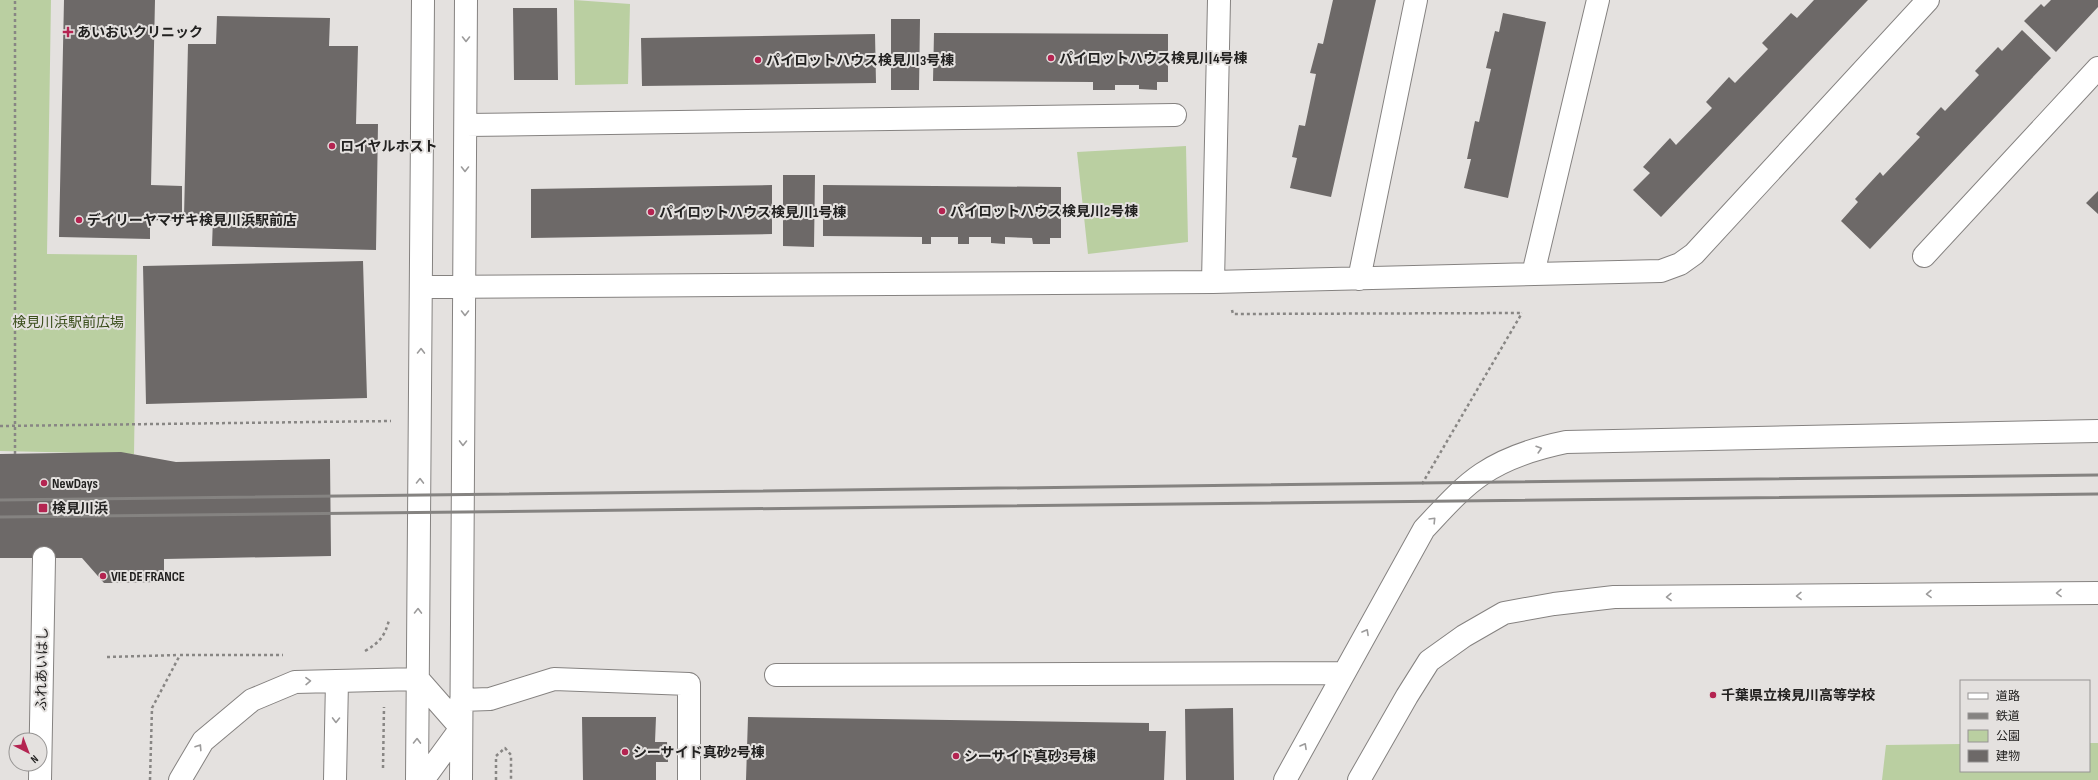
<svg xmlns="http://www.w3.org/2000/svg" width="2098" height="780" viewBox="0 0 2098 780" font-family="'Sofia Sans Condensed','Noto Sans JP',sans-serif">
<style>
.green{fill:#bacfa1}
.building{fill:#6d6968}
.lines{fill:none;stroke-linecap:round;stroke-linejoin:round}
.minor-casing{stroke:#858280;stroke-width:24}
.path{stroke:#888684;stroke-width:2.5;stroke-dasharray:3 3;stroke-linecap:butt}
.minor{stroke:#fff;stroke-width:22}
.rail{stroke:#858381;stroke-width:3}
.oneway{stroke:#9c9b9b}
.poi-dot{fill:#b42451;stroke:#e4e1df;stroke-width:1.5}
.labels{text-anchor:middle;dominant-baseline:central;stroke-width:4;stroke-linejoin:round;paint-order:stroke}
.poi-label{font-size:14px;font-weight:bold;fill:#222120;stroke:#e4e1df;text-anchor:start}
.park-label{font-size:14px;fill:#3a4e1b;stroke:#e4e1df}
.street-label{font-size:14px;fill:#222120;stroke:#e4e1df}
</style>
<rect width="100%" height="100%" fill="#e4e1df"/>
<path class="green" d="M0,0H51L47,254L137,255L134,454L0,451Z
M574,0L630,4L628,84L575,85Z
M1186,146L1188,242L1088,254L1077,152Z
M2089,743H2098V780H1882L1886,745L1961,744V771H2089Z"/>
<path class="building" d="M64,0H155L151,185L182,186V221L150,220V239L59,237Z
M1333,0H1376L1331,197L1290,188L1297,158L1292,157L1299,125L1305,126L1316,74L1310,73L1318,43L1323,44Z
M1814,0H1868L1661,217L1633,190L1650,173L1643,167L1670,138L1676,145L1712,108L1706,102L1729,77L1735,83L1768,49L1762,43L1791,13L1797,18Z
M2051,0H2098V7L2056,52L2024,21L2041,4L2044,7Z
M513,8H557L558,80H514Z
M1503,13L1546,22L1508,198L1464,188L1471,159H1467L1475,121L1479,122L1491,69L1486,68L1495,31L1499,32Z
M217,16L330,18L329,46H358L356,124H378L376,250L212,246L213,218L184,217L188,44H216Z
M891,19H920L919,90H891Z
M2022,30L2051,58L1870,249L1841,221L1858,202L1855,199L1880,172L1883,176L1920,137L1916,134L1941,107L1945,111L1979,75L1975,71L1998,47L2002,51Z
M934,33L1168,34V82H1157V90L1139,89V85H1115V90H1093V82L933,81Z
M875,34L876,83L642,86L641,38Z
M783,175H815L814,247L783,246Z
M772,185V234L531,238V189Z
M823,185L1061,187V238H1050V244H1033L1032,238L1005,237V244L991,243V237H969V244H958V237H931V244H922V237L823,236Z
M2098,191V214L2086,203Z
M363,261L367,398L146,404L143,266Z
M121,452L176,462L330,459L331,556L164,559V582L109,583H104L82,558H0V454Z
M1233,708L1234,780H1186L1185,709Z
M582,717H656L655,742H667L668,762H656V780H583Z
M748,717L1149,723V731H1166L1164,780H746Z"/>
<g class="lines">
<g class="minor-casing">
<path id="minor" d="M466,125L1175,115
M1924,256L2098,68
M1533,274L1598,0
M1359,279L1416,0
M1213,282L1219,0
M421,287L1213,282L1661,271L1680,264L1694,254L1928,0
M776,675L1344,673
M461,700L490,699L554,679L689,684V780
M40,780L44,558
M180,780L203,741L252,700L295,682L418,679L461,728L423,780
M335,780L337,681
M417,780L423,0
M461,780L466,0
M1285,780L1424,529C1442,510 1461,488 1482,474C1507,457 1537,448 1566,442L2098,431
M1359,780L1407,696L1429,661L1464,636L1504,613L1554,604L1614,597L2098,593"/>
</g>
<path class="path" d="M1232,310L1233,314L1522,313
M0,426L391,421
M15,454V0
M1422,484L1522,313
M365,651C379,643 385,636 389,620
M107,657L179,655
M383,768L384,707
M150,780L152,708L180,655H283
M496,780V756L505,748L511,755V780"/>
<use href="#minor" class="minor"/>
<path class="rail" d="M0,500L2098,475
M0,517L2098,494"/>
</g>
<defs><path id="oneway-chevron" d="M-2-3.5L2.5 0L-2 3.5" fill="none" stroke-width="1.6" stroke-linecap="round" stroke-linejoin="round"/></defs>
<g class="oneway">
<use href="#oneway-chevron" transform="translate(466 39) rotate(90)"/>
<use href="#oneway-chevron" transform="translate(465 169) rotate(90)"/>
<use href="#oneway-chevron" transform="translate(465 313) rotate(90)"/>
<use href="#oneway-chevron" transform="translate(421 351) rotate(-89)"/>
<use href="#oneway-chevron" transform="translate(463 443) rotate(91)"/>
<use href="#oneway-chevron" transform="translate(1539 449) rotate(-17)"/>
<use href="#oneway-chevron" transform="translate(420 481) rotate(-89)"/>
<use href="#oneway-chevron" transform="translate(1433 520) rotate(-46)"/>
<use href="#oneway-chevron" transform="translate(2059 593) rotate(179)"/>
<use href="#oneway-chevron" transform="translate(1929 594) rotate(179)"/>
<use href="#oneway-chevron" transform="translate(1799 596) rotate(179)"/>
<use href="#oneway-chevron" transform="translate(1669 597) rotate(179)"/>
<use href="#oneway-chevron" transform="translate(418 611) rotate(-89)"/>
<use href="#oneway-chevron" transform="translate(1366 632) rotate(-61)"/>
<use href="#oneway-chevron" transform="translate(308 681) rotate(-1)"/>
<use href="#oneway-chevron" transform="translate(336 720) rotate(91)"/>
<use href="#oneway-chevron" transform="translate(417 741) rotate(-89)"/>
<use href="#oneway-chevron" transform="translate(1304 746) rotate(-61)"/>
<use href="#oneway-chevron" transform="translate(199 747) rotate(-57)"/>
</g>
<g class="poi-dot">
<path d="M66 26h4v4h4v4h-4v4h-4v-4h-4v-4h4z"/>
<circle cx="1051" cy="58" r="4"/>
<circle cx="758" cy="60" r="4"/>
<circle cx="332" cy="146" r="4"/>
<circle cx="942" cy="211" r="4"/>
<circle cx="651" cy="212" r="4"/>
<circle cx="79" cy="220" r="4"/>
<circle cx="44" cy="483" r="4"/>
<rect x="38" y="503" width="10" height="10" rx="2"/>
<circle cx="103" cy="576" r="4"/>
<circle cx="1713" cy="695" r="4"/>
<circle cx="625" cy="752" r="4"/>
<circle cx="956" cy="756" r="4"/>
</g>
<g class="labels">
<g class="poi-label">
<text x="77" y="32">あいおいクリニック</text>
<text x="1059" y="58">パイロットハウス検見川4号棟</text>
<text x="766" y="60">パイロットハウス検見川3号棟</text>
<text x="340" y="146">ロイヤルホスト</text>
<text x="950" y="211">パイロットハウス検見川2号棟</text>
<text x="659" y="212">パイロットハウス検見川1号棟</text>
<text x="87" y="220">デイリーヤマザキ検見川浜駅前店</text>
<text x="52" y="483">NewDays</text>
<text x="52" y="508">検見川浜</text>
<text x="111" y="576">VIE DE FRANCE</text>
<text x="1721" y="695">千葉県立検見川高等学校</text>
<text x="633" y="752">シーサイド真砂2号棟</text>
<text x="964" y="756">シーサイド真砂3号棟</text>
</g>
<g class="park-label">
<text x="68" y="322">検見川浜駅前広場</text>
</g>
<g class="street-label">
<text transform="translate(42 669) rotate(-89)">ふれあいはし</text>
</g>
</g>
<rect x="1960" y="680" width="130" height="92" fill="#e4e1df" stroke="#969493"/>
<rect x="1968" y="693" width="20" height="6" fill="#ffffff" stroke="#969493"/>
<text x="1996" y="700" font-size="12" fill="#222120">道路</text>
<rect x="1968" y="713" width="20" height="6" fill="#858381" stroke="#969493"/>
<text x="1996" y="720" font-size="12" fill="#222120">鉄道</text>
<rect x="1968" y="730" width="20" height="12" fill="#bacfa1" stroke="#969493"/>
<text x="1996" y="740" font-size="12" fill="#222120">公園</text>
<rect x="1968" y="750" width="20" height="12" fill="#6d6968" stroke="#969493"/>
<text x="1996" y="760" font-size="12" fill="#222120">建物</text>
<g transform="translate(28 752) rotate(138)"><circle r="19" fill="#e4e1df" stroke="#969493"/>
<path d="M0-3L7 15L0 10L-7 15Z" fill="#b42451"/>
<text y="-6" font-size="11" font-weight="bold" text-anchor="middle" fill="#222120">N</text>
</g>
</svg>
